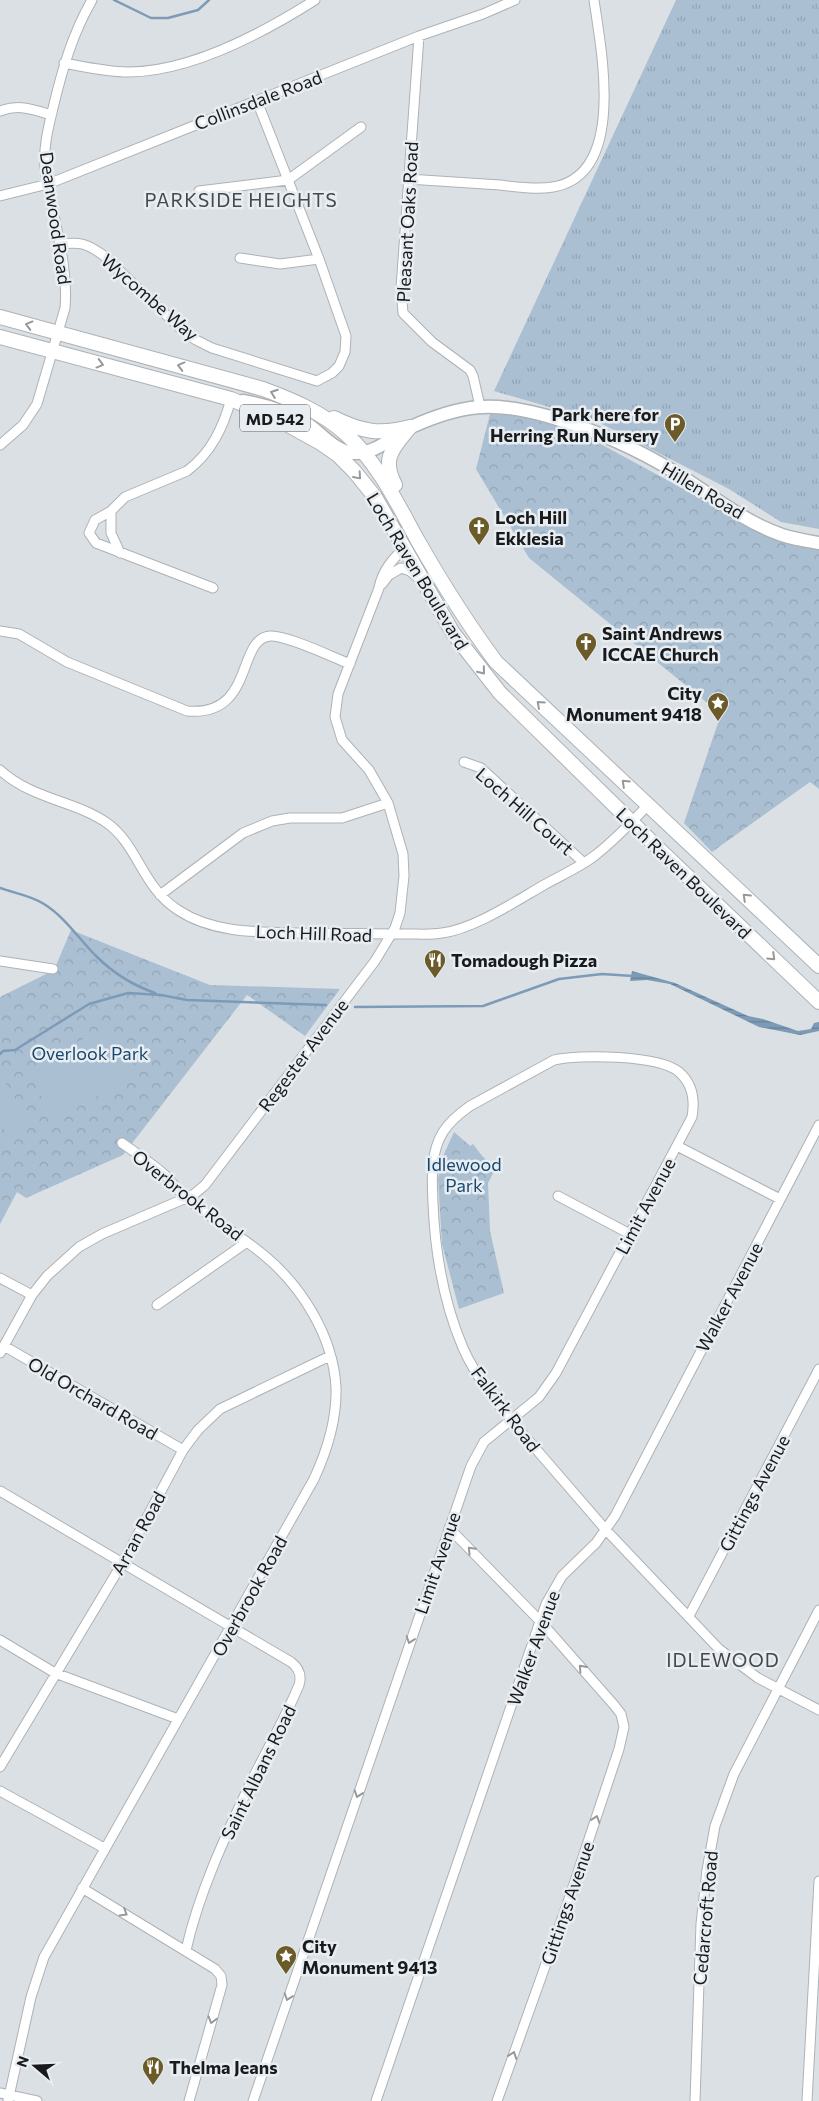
<svg xmlns="http://www.w3.org/2000/svg" width="819" height="2101" viewBox="0 0 819 2101" font-family="Commissioner,sans-serif">
<style>
.grass{fill:url(#grass-tufts)}
.park{fill:url(#park-crowns)}
.pitch{fill:#aabfd2}
.water{fill:url(#water-rules)}
.lines{fill:none;stroke-linecap:round;stroke-linejoin:round}
.stream{stroke:#7d9bb7;stroke-width:2.5}
.street-casing{stroke:#adb2b6;stroke-width:11}
.secondary-casing{stroke:#adb2b6;stroke-width:15}
.primary-casing{stroke:#adb2b6;stroke-width:16}
.street{stroke:#fff;stroke-width:9}
.secondary{stroke:#fff;stroke-width:12}
.primary{stroke:#fff;stroke-width:14}
.oneway{stroke:#979899}
.labels{text-anchor:middle;dominant-baseline:central;stroke-width:5;stroke-linejoin:round;paint-order:stroke}
.shield{fill:#e8edf2;stroke:#56595c;stroke-width:1}
.shield-label{font-size:16px;font-weight:bold;fill:#181a1c}
.street-label{font-size:18px;fill:#181a1c;stroke:#e8edf2}
.poi-label{font-size:18px;font-weight:bold;fill:#181a1c;stroke:#e8edf2;text-anchor:start}
.park-label{font-size:18px;fill:#17476e;stroke:#e8edf2}
.neighbourhood-label{font-size:19px;letter-spacing:1px;fill:#45494c;stroke:#e8edf2}
</style>
<defs>
<pattern id="grass-tufts" width="24" height="20" patternUnits="userSpaceOnUse" patternTransform="scale(1.25)"><rect width="24" height="20" fill="#aabfd2"/><path d="M3 7l-1-3M5 7V3M7 7l1-3M15 17l-1-3M17 17v-4M19 17l1-3" fill="none" stroke="#92a4b4"/></pattern>
<pattern id="park-crowns" width="20" height="18" patternUnits="userSpaceOnUse" patternTransform="scale(1.25)"><rect width="20" height="18" fill="#aabfd2"/><path d="M2 6a3 3 0 1 1 6 0M12 15a3 3 0 1 1 6 0" fill="none" stroke="#92a4b4"/></pattern>
<pattern id="water-rules" width="6" height="5" patternUnits="userSpaceOnUse" patternTransform="scale(1.25)"><rect width="6" height="5" fill="#7d9bb7"/><path d="M0 2.5h6" fill="none" stroke="#657e94"/></pattern>
</defs>
<rect width="100%" height="100%" fill="#dbe0e5"/>
<path class="grass" d="M676,0H819V529L781,522L729,489L594,420L494,391Z"/>
<path class="park" d="M490,414L523,416L584,435L776,539L799,546L819,550V789L810,782L712,852L684,823L721,714L529,558L476,469Z
M71,930L210,985L340,989L305,1036L247,995L123,1155L26,1198L17,1192L0,1224V997L54,970Z
M454,1132L496,1168L488,1183L490,1231L504,1293L459,1309L442,1244L438,1179L443,1156Z"/>
<path class="pitch" d="M110,1024L138,1073L55,1120L27,1070Z
M0,1080L5,1082L30,1123L28,1128L10,1139C0,1132 0,1095 0,1080Z
M473,1144L489,1165L463,1186L446,1164Z"/>
<path class="water" d="M632,971L675,983L748,1016L763,1019L798,1031L811,1029L814,1023L819,1022V1031L800,1035L759,1027L670,984L647,980L630,981Z"/>
<g class="lines">
<path class="stream" d="M114,0L151,18H168L198,10L209,0
M0,888C14,893 32,896 44,904C65,917 79,939 96,956C113,973 132,985 155,993
M355,1007L483,1006L559,979L602,974L633,976
M0,1054L3,1051L15,1050L89,1004L128,993L161,995L187,1000L326,1005"/>
<g class="street-casing">
<path id="street" d="M419,36L401,288L403,313L432,342L470,370L473,376L480,406
M64,63C85,67 107,72 128,72C190,72 263,33 315,0
M0,111C19,104 32,109 51,115
M408,179C438,181 469,183 500,185C517,187 536,190 553,187C627,175 601,49 594,0
M199,191L288,180L361,127
M0,196L48,184L419,36L483,14L515,0
M60,244C81,242 86,243 103,255L181,329L196,340L212,348L317,381L332,373L339,366L345,352L346,336L319,259L257,101
M240,258L280,264L319,259
M0,445L23,425L37,404L65,308C69,261 51,215 45,168C43,146 49,125 54,104C63,67 73,33 92,0
M111,511V533L120,553
M382,584L389,575L401,568L410,571L417,577
M213,588L96,543L89,533L95,520L111,511L125,497L187,471C211,453 223,428 231,399
M0,631L19,634L67,662L187,711C255,717 236,639 270,636C287,635 332,657 350,664
M464,762L481,768L584,863
M0,770C33,800 74,800 107,823C138,845 142,887 178,910C214,934 261,932 302,933C338,933 373,934 408,934C419,934 431,935 442,933C474,929 516,901 544,885C560,876 578,868 593,857C613,842 631,823 648,805
M160,895L243,833L272,821L290,818H342L388,803
M0,961L53,969
M677,1146L780,1199
M558,1196L630,1234
M0,1278L32,1295
M157,1305L247,1242
M4,1346L183,1450
M0,1353L32,1295L47,1276L79,1247L102,1234L193,1195L205,1185L375,961L395,928L400,913L404,876L403,854L388,803L369,770L342,740L335,717L338,694L379,588C382,571 392,560 405,547
M0,1491L291,1662C299,1668 302,1675 299,1685C285,1719 266,1751 250,1784C225,1837 199,1892 186,1950
M449,1528L541,1622L614,1705L621,1714L624,1727L619,1749L568,1902L497,2101
M689,1616L819,1369
M0,1640L55,1673L178,1719
M0,1767L123,1562L183,1450L198,1430L220,1409L330,1356
M0,1791L104,1848
M82,1888L215,1969L221,1976L222,1985L189,2101
M0,2093L37,2101
M8,2101L31,1997L44,1957L314,1479C327,1451 337,1418 336,1387C333,1337 303,1288 265,1256C240,1235 211,1219 186,1197C178,1191 172,1182 165,1175C152,1163 137,1154 122,1143
M253,2101L471,1466L484,1442L539,1397L556,1373L692,1117C695,1100 693,1084 679,1072C659,1055 579,1054 554,1060L470,1106C460,1113 450,1121 443,1132C430,1153 432,1179 433,1203C435,1253 443,1301 463,1348C476,1377 496,1402 516,1426L606,1530L719,1649L758,1678L819,1710
M376,2101L546,1604L562,1576L596,1543L615,1516L819,1125
M695,2101L701,1924L707,1870L715,1826L734,1774L819,1610
M807,2101L819,1881"/>
</g>
<g class="secondary-casing">
<path id="secondary" d="M243,401C265,405 283,410 303,421C319,430 334,452 354,453C377,454 392,436 411,427C462,404 493,401 547,416C592,429 638,449 678,474C711,495 744,522 782,535C794,539 807,541 819,543"/>
</g>
<g class="primary-casing">
<path id="primary" d="M0,317L263,389C293,400 323,413 346,434C379,464 397,503 418,541C442,583 467,623 496,662L819,966
M0,337L231,399L281,421L319,442L338,455L354,471L375,497L453,633L500,693L661,851L819,1002
M334,418C362,432 380,435 410,427
M395,485C381,458 393,448 410,427"/>
</g>
<use href="#street" class="street"/>
<use href="#secondary" class="secondary"/>
<use href="#primary" class="primary"/>
</g>
<defs><path id="oneway-chevron" d="M-2-3.5L2.5 0L-2 3.5" fill="none" stroke-width="1.6" stroke-linecap="round" stroke-linejoin="round" transform="scale(1.25)"/></defs>
<g class="oneway">
<use href="#oneway-chevron" transform="translate(29 325) rotate(-165)"/>
<use href="#oneway-chevron" transform="translate(100 364) rotate(15)"/>
<use href="#oneway-chevron" transform="translate(181 366) rotate(-165)"/>
<use href="#oneway-chevron" transform="translate(274 393) rotate(-160)"/>
<use href="#oneway-chevron" transform="translate(358 476) rotate(49)"/>
<use href="#oneway-chevron" transform="translate(482 671) rotate(51)"/>
<use href="#oneway-chevron" transform="translate(540 704) rotate(-138)"/>
<use href="#oneway-chevron" transform="translate(625 783) rotate(-137)"/>
<use href="#oneway-chevron" transform="translate(746 897) rotate(-136)"/>
<use href="#oneway-chevron" transform="translate(772 957) rotate(44)"/>
<use href="#oneway-chevron" transform="translate(471 1550) rotate(-134)"/>
<use href="#oneway-chevron" transform="translate(410 1640) rotate(109)"/>
<use href="#oneway-chevron" transform="translate(582 1668) rotate(-132)"/>
<use href="#oneway-chevron" transform="translate(358 1794) rotate(109)"/>
<use href="#oneway-chevron" transform="translate(596 1819) rotate(-71)"/>
<use href="#oneway-chevron" transform="translate(124 1913) rotate(31)"/>
<use href="#oneway-chevron" transform="translate(288 1997) rotate(109)"/>
<use href="#oneway-chevron" transform="translate(212 2020) rotate(106)"/>
<use href="#oneway-chevron" transform="translate(513 2055) rotate(-70)"/>
</g>
<defs>
<g id="parking-pin" transform="scale(1.125)"><path d="M0 17L-7.5 6A9.5 9.5 0 1 1 7.5 6Z" fill="#6b5b28" stroke="#e8edf2"/><path d="M-3.5-5.5H1a3.5 3.5 0 0 1 0 7H-1V5.5H-3.5ZM-1-3.4V-.6H.8a1.4 1.4 0 0 0 0-2.8Z" fill="#fff"/></g>
<g id="church-pin" transform="scale(1.125)"><path d="M0 17L-7.5 6A9.5 9.5 0 1 1 7.5 6Z" fill="#6b5b28" stroke="#e8edf2"/><path d="M-1.2-6h2.4v3.5h3.3v2.4h-3.3V6h-2.4V-.1h-3.3v-2.4h3.3Z" fill="#fff"/></g>
<g id="sight-pin" transform="scale(1.125)"><path d="M0 17L-7.5 6A9.5 9.5 0 1 1 7.5 6Z" fill="#6b5b28" stroke="#e8edf2"/><path d="M0-6L1.8-2.2L6-1.7L2.9 1.2L3.7 5.4L0 3.3L-3.7 5.4L-2.9 1.2L-6-1.7L-1.8-2.2Z" fill="#fff"/></g>
<g id="restaurant-pin" transform="scale(1.125)"><path d="M0 17L-7.5 6A9.5 9.5 0 1 1 7.5 6Z" fill="#6b5b28" stroke="#e8edf2"/><path d="M-5-6h1v4h1v-4h1v4h1v-4h1v5L-1.5 .5V6h-2V.5L-5-1ZM5-6V6H3V1.5H1.5Q1.5-4 5-6Z" fill="#fff"/></g>
</defs>
<g fill-rule="evenodd">
<use href="#parking-pin" x="675" y="424"/>
<use href="#church-pin" x="479" y="527"/>
<use href="#church-pin" x="586" y="643"/>
<use href="#sight-pin" x="718" y="703"/>
<use href="#restaurant-pin" x="435" y="960"/>
<use href="#sight-pin" x="286" y="1956"/>
<use href="#restaurant-pin" x="153" y="2067"/>
</g>
<g class="labels">
<rect class="shield" x="240" y="404.5" width="70" height="27" rx="4"/>
<g class="shield-label">
<text x="275" y="418">MD 542</text>
</g>
<g class="street-label">
<text transform="translate(258 100) rotate(-21)">Collinsdale Road</text>
<text transform="translate(56 218) rotate(82)">Deanwood Road</text>
<text transform="translate(407 222) rotate(-87)">Pleasant Oaks Road</text>
<text transform="translate(150 297) rotate(41)">Wycombe Way</text>
<text transform="translate(703 490) rotate(31)">Hillen Road</text>
<text transform="translate(418 571) rotate(59)">Loch Raven Boulevard</text>
<text transform="translate(525 811) rotate(41)">Loch Hill Court</text>
<text transform="translate(684 873) rotate(44)">Loch Raven Boulevard</text>
<text transform="translate(314 933) rotate(2)">Loch Hill Road</text>
<text transform="translate(303 1055) rotate(-53)">Regester Avenue</text>
<text transform="translate(188 1195) rotate(38)">Overbrook Road</text>
<text transform="translate(645 1206) rotate(-62)">Limit Avenue</text>
<text transform="translate(729 1297) rotate(-62)">Walker Avenue</text>
<text transform="translate(93 1398) rotate(30)">Old Orchard Road</text>
<text transform="translate(506 1409) rotate(53)">Falkirk Road</text>
<text transform="translate(754 1493) rotate(-62)">Gittings Avenue</text>
<text transform="translate(138 1533) rotate(-61)">Arran Road</text>
<text transform="translate(437 1563) rotate(-71)">Limit Avenue</text>
<text transform="translate(249 1596) rotate(-61)">Overbrook Road</text>
<text transform="translate(533 1648) rotate(-70)">Walker Avenue</text>
<text transform="translate(258 1772) rotate(-64)">Saint Albans Road</text>
<text transform="translate(567 1903) rotate(-71)">Gittings Avenue</text>
<text transform="translate(705 1918) rotate(-85)">Cedarcroft Road</text>
</g>
<g class="poi-label">
<text x="659" y="414" text-anchor="end">Park here for<tspan x="659" dy="21">Herring Run Nursery</tspan></text>
<text x="495" y="517">Loch Hill<tspan x="495" dy="21">Ekklesia</tspan></text>
<text x="602" y="633">Saint Andrews<tspan x="602" dy="21">ICCAE Church</tspan></text>
<text x="702" y="693" text-anchor="end">City<tspan x="702" dy="21">Monument 9418</tspan></text>
<text x="451" y="960">Tomadough Pizza</text>
<text x="302" y="1946">City<tspan x="302" dy="21">Monument 9413</tspan></text>
<text x="169" y="2067">Thelma Jeans</text>
</g>
<g class="park-label">
<text x="90" y="1053">Overlook Park</text>
<text x="464" y="1164">Idlewood<tspan x="464" dy="21">Park</tspan></text>
</g>
<g class="neighbourhood-label">
<text x="241" y="199">PARKSIDE HEIGHTS</text>
<text x="723" y="1659">IDLEWOOD</text>
</g>
</g>
<g transform="translate(35 2066) rotate(289)" stroke="#e8edf2" stroke-width="4" paint-order="stroke">
<path d="M0-4L9 19L0 12L-9 19Z" fill="#181a1c"/>
<text y="-8" font-size="14" font-weight="bold" text-anchor="middle" fill="#181a1c">N</text>
</g>
</svg>
